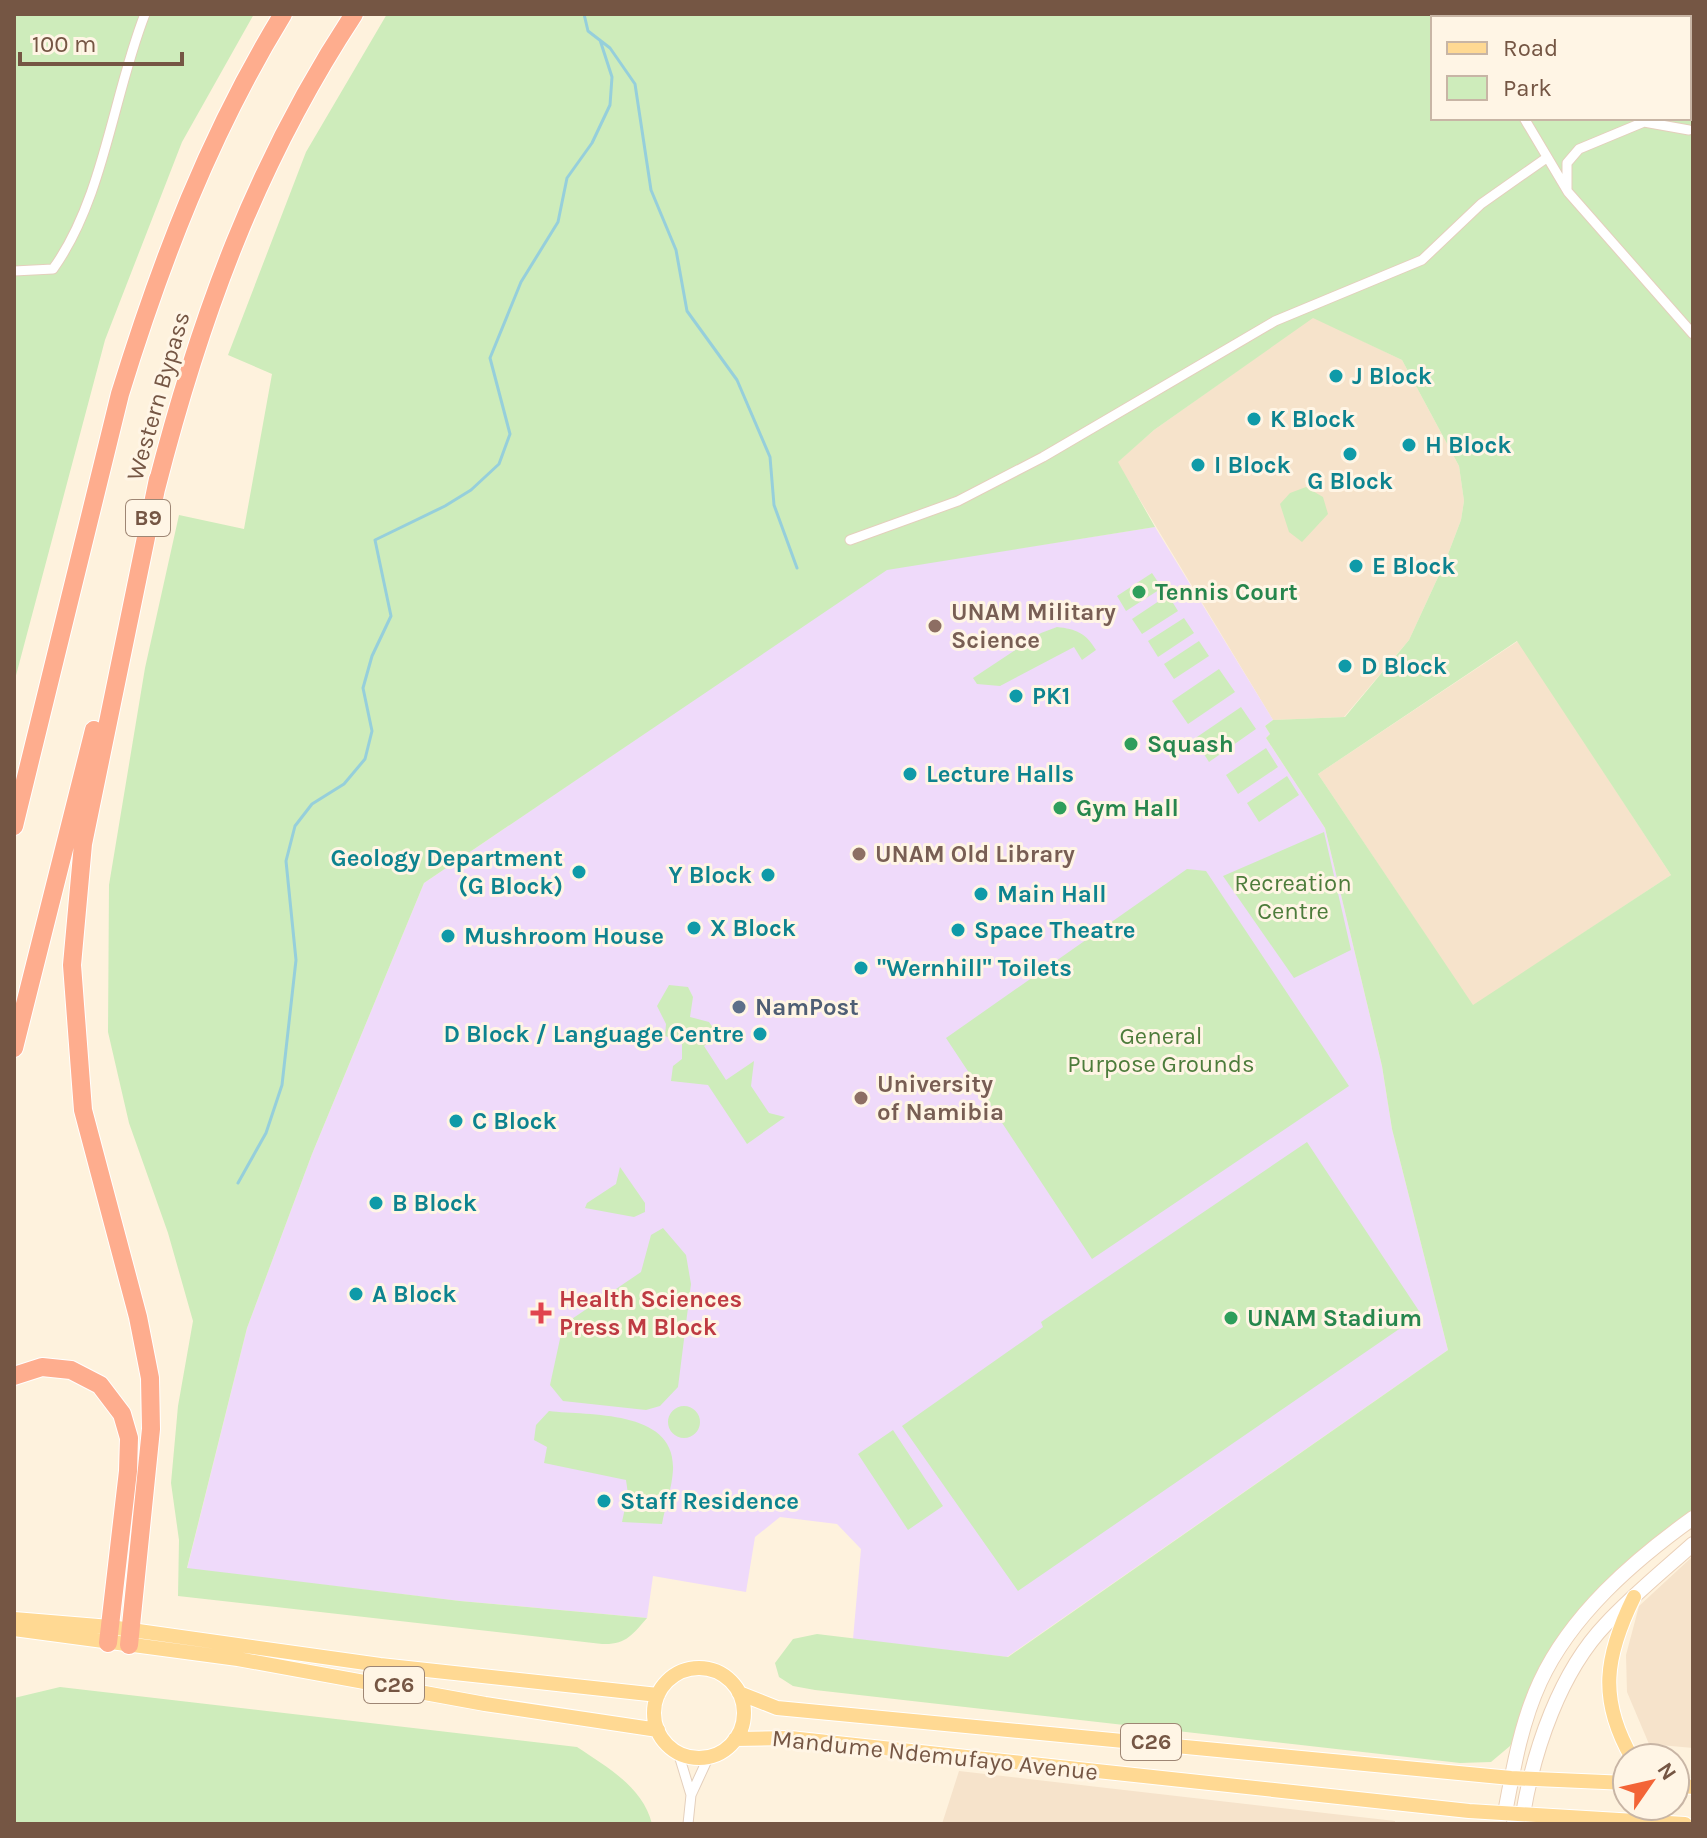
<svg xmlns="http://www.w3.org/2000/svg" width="1707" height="1838" viewBox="0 0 1707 1838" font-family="Karla,sans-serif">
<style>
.residential{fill:#f6e3cb}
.education{fill:#efdafa}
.green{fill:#ceecbb;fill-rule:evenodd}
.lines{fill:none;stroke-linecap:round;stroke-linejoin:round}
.stream{stroke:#96cfdb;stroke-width:3}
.minor-casing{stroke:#e4cfbc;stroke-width:11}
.secondary-casing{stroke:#ead0b8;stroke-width:16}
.primary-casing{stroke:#fff;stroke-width:16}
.motorway-casing{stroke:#fff;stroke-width:20}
.minor{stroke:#fff;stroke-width:9}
.secondary{stroke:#fff;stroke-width:14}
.primary{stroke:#ffd993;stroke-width:14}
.motorway{stroke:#fead8e;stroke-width:18}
.culture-dot{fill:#0f9aa8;stroke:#fff5e5;stroke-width:3}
.leisure-dot{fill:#2e9e5b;stroke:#fff5e5;stroke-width:3}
.education-dot{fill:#8d6e63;stroke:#fff5e5;stroke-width:3}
.service-dot{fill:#5c6f8a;stroke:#fff5e5;stroke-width:3}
.health-dot{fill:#e0444e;stroke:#fff5e5;stroke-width:3}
.labels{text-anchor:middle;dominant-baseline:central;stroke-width:6;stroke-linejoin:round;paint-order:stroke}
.shield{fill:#fff5e5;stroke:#9e8674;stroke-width:2}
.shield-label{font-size:22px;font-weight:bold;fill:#755644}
.culture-label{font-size:24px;font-weight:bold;fill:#0d838f;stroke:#fff5e5;text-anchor:start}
.street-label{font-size:24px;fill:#755644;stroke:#fff5e5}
.leisure-label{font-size:24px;font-weight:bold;fill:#27864d;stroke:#fff5e5;text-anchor:start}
.education-label{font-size:24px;font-weight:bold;fill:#785e54;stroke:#fff5e5;text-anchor:start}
.park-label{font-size:24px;fill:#4d7c3b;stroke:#fff5e5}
.service-label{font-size:24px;font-weight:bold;fill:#4e5e75;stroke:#fff5e5;text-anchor:start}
.health-label{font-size:24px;font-weight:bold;fill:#be3a42;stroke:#fff5e5;text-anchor:start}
</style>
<rect width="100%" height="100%" fill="#fef2dd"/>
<path class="residential" d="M1313,317L1402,360L1459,466L1464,501L1461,520L1445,562L1409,640L1344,717L1273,720L1117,462L1154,430Z
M1518,641L1671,875L1473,1006L1318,774Z
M1693,1556V1748L1649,1744L1627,1692L1626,1655L1639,1606Z
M959,1771L1159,1794L1395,1821V1824H942Z"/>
<path class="education" d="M1155,527L1273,720L1265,726L1270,734L1266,738L1325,828L1382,1066L1392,1129L1448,1350L1007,1657L853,1639L861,1549L837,1524L780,1517L755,1537L746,1592L653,1576L647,1618L460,1601L187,1569L247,1328L312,1154L424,883L887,569Z"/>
<path class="green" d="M14,14H254L182,142L105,340L14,683Z
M387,14H1693V1513L1581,1619L1510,1746L1491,1762L1460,1763L815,1690L793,1686L779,1677L775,1663L793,1639L817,1634L1008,1657L1448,1350L1392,1129L1382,1066L1325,828L1266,738L1270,734L1265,726L1273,720L1345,717L1409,640L1445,562L1461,520L1464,501L1459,466L1402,360L1313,318L1154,430L1118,462L1155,527L887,570L424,883L312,1154L247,1328L187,1568L460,1601L647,1618C632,1635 626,1645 602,1644L178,1596L179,1540L171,1483L178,1406L193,1321L168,1233L129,1123L108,1032L109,885L145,668L179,515L244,529L272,374L228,355L306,152ZM1433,18H1689V118H1433ZM1517,641L1671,875L1473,1005L1318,774Z
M1306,487L1323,497L1328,514L1302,542L1289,532L1280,504L1290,493Z
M1152,573L1162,588L1126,611L1117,596Z
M1168,595L1178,611L1142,634L1132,619Z
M1184,618L1194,633L1158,657L1148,641Z
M1057,627C1076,629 1086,633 1096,650L1082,660L1074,647L1000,686L977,684L973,678L1041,633Z
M1199,641L1209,656L1174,679L1164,664Z
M1219,669L1235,692L1188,724L1172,701Z
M1241,707L1256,729L1209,762L1194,739Z
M1266,748L1278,767L1238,794L1226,775Z
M1287,776L1299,795L1259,822L1247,803Z
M1324,832L1351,950L1294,978L1223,876Z
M1187,869L1206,871L1349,1086L1092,1259L946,1038Z
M669,985L688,987L693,997L690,1017L709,1022L718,1035L704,1046L726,1080L754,1061L751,1086L769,1113L785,1117L747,1144L708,1085L671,1081L673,1066L682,1059V1042L665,1036L666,1024L657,1006Z
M1307,1142L1421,1314L1018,1591L902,1426L1043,1327L1041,1322Z
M620,1167L645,1203V1212L634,1217L585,1208L587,1203L616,1184Z
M663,1228L686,1255L691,1284L678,1387L660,1406L646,1410L563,1401L550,1385L563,1325L641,1272L651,1235Z
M668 1422a16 16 0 1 1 32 0a16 16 0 1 1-32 0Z
M549,1411C590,1416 676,1409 673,1470C672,1488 665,1507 662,1524L622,1522L628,1494L626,1480L544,1463L547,1447L534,1440L536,1425Z
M893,1430L943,1506L908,1530L858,1454Z
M60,1687L577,1747C607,1767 643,1787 652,1824H14V1698Z"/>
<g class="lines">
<path class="stream" d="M584,14L588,31L610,48L635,84L651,190L676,250L687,311L737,380L770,457L774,505L797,568
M238,1183L266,1133L282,1085L296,960L286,861L295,826L312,804L344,784L365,759L372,731L363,688L372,656L391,616L375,540L445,506L471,490L499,464L510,434L490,358L521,282L558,222L567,178L592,143L610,105L612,77L600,40"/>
<g class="minor-casing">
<path id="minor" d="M1524,118L1568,192L1693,334
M1567,189V163L1579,149L1644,122L1689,130
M14,271L53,269C104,198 113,95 145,14
M850,540L958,501L1043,457L1275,321L1422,260L1481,204L1545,159
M678,1752L691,1795
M688,1824L691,1795L709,1756
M1511,1824L1523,1814"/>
</g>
<g class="secondary-casing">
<path id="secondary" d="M1505,1813C1513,1770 1521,1723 1540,1682C1571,1615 1633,1561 1693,1518
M1523,1814C1534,1749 1560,1672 1606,1624C1633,1595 1664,1570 1693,1544"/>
</g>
<g class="primary-casing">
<path id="primary" d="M14,1619L110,1627L380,1665L658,1695
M14,1629L238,1659L485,1704L658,1730
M654 1713a45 45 0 1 1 90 0a45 45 0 1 1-90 0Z
M739,1693L777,1708L1511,1778L1627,1783
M735,1739L790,1738L1469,1811L1685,1824
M1632,1758C1598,1699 1605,1656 1634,1597
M1675,1785L1693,1787"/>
</g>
<g class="motorway-casing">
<path id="motorway" d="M156,489C200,317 256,163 354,14
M14,826L120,394C161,261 210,133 283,14
M14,1048L94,730
M14,1376L42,1367L71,1370L100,1385L122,1414L129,1438L128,1471L108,1643
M129,1645L151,1429L150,1378L138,1317L83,1110L72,965L83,844L158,479"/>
</g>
<use href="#minor" class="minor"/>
<use href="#secondary" class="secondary"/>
<use href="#primary" class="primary"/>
<use href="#motorway" class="motorway"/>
</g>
<g class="culture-dot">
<circle cx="1336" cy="376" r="8"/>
<circle cx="1254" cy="419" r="8"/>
<circle cx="1409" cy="445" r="8"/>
<circle cx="1350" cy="454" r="8"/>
<circle cx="1198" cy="465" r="8"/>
<circle cx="1356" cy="566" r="8"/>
<circle cx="1345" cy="666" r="8"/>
<circle cx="1016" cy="696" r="8"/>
<circle cx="910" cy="774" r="8"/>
<circle cx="579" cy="872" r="8"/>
<circle cx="768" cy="875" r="8"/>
<circle cx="981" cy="894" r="8"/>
<circle cx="694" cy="928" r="8"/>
<circle cx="958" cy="930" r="8"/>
<circle cx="448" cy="936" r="8"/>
<circle cx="861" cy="968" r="8"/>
<circle cx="760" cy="1034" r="8"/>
<circle cx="456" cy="1121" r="8"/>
<circle cx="376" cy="1203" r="8"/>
<circle cx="356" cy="1294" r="8"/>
<circle cx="604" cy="1501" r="8"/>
</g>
<g class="leisure-dot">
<circle cx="1139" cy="592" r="8"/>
<circle cx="1131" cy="744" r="8"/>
<circle cx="1060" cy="808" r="8"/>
<circle cx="1231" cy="1318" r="8"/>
</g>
<g class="education-dot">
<circle cx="935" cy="626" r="8"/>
<circle cx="859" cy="854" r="8"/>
<circle cx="861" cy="1098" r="8"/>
</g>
<circle class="service-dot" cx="739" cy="1007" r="8"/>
<path class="health-dot" d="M537 1301h8v8h8v8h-8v8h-8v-8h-8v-8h8z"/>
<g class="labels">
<g class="shield">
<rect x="126" y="500" width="44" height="36" rx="6"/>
<rect x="364" y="1667" width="60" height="36" rx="6"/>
<rect x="1121" y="1724" width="60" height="36" rx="6"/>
</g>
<g class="shield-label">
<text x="148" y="518">B9</text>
<text x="394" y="1685">C26</text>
<text x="1151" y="1742">C26</text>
</g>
<g class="culture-label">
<text x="1352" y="376">J Block</text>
<text x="1270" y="419">K Block</text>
<text x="1425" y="445">H Block</text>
<text x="1214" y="465">I Block</text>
<text x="1350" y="481" text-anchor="middle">G Block</text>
<text x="1372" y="566">E Block</text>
<text x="1361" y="666">D Block</text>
<text x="1032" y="696">PK1</text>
<text x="926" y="774">Lecture Halls</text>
<text x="563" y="858" text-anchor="end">Geology Department<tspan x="563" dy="28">(G Block)</tspan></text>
<text x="752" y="875" text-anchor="end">Y Block</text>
<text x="997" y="894">Main Hall</text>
<text x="710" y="928">X Block</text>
<text x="974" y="930">Space Theatre</text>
<text x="464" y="936">Mushroom House</text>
<text x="877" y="968">"Wernhill" Toilets</text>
<text x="744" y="1034" text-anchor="end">D Block / Language Centre</text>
<text x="472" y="1121">C Block</text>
<text x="392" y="1203">B Block</text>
<text x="372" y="1294">A Block</text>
<text x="620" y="1501">Staff Residence</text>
</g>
<g class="street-label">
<text transform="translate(158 396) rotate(-74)">Western Bypass</text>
<text transform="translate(935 1755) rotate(6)">Mandume Ndemufayo Avenue</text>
</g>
<g class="leisure-label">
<text x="1155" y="592">Tennis Court</text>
<text x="1147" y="744">Squash</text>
<text x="1076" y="808">Gym Hall</text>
<text x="1247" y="1318">UNAM Stadium</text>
</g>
<g class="education-label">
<text x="951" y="612">UNAM Military<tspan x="951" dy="28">Science</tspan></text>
<text x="875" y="854">UNAM Old Library</text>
<text x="877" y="1084">University<tspan x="877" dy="28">of Namibia</tspan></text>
</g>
<g class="park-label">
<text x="1293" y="883">Recreation<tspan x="1293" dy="28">Centre</tspan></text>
<text x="1161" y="1036">General<tspan x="1161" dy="28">Purpose Grounds</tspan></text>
</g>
<g class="service-label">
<text x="755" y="1007">NamPost</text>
</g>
<g class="health-label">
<text x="559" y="1299">Health Sciences<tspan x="559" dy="28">Press M Block</tspan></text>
</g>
</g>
<rect width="1707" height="1838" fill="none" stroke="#755644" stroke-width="32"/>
<rect x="1431" y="16" width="260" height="104" fill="#fff5e5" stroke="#c8b5a5" stroke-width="2"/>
<rect x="1447" y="42" width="40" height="12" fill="#ffd993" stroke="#c8b5a5" stroke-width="2"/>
<text x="1503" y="56" font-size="24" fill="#755644">Road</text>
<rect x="1447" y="76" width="40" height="24" fill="#ceecbb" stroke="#c8b5a5" stroke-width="2"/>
<text x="1503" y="96" font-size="24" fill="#755644">Park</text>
<g transform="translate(1651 1782) rotate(56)"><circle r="38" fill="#fff5e5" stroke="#c8b5a5" stroke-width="2"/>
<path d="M0-6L14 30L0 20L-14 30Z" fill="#f36437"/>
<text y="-12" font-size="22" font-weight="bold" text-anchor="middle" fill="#755644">N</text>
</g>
<path d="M20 52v12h162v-12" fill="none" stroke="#755644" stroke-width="4"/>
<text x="32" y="52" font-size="24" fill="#755644" stroke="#fff5e5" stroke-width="6" paint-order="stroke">100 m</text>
</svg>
